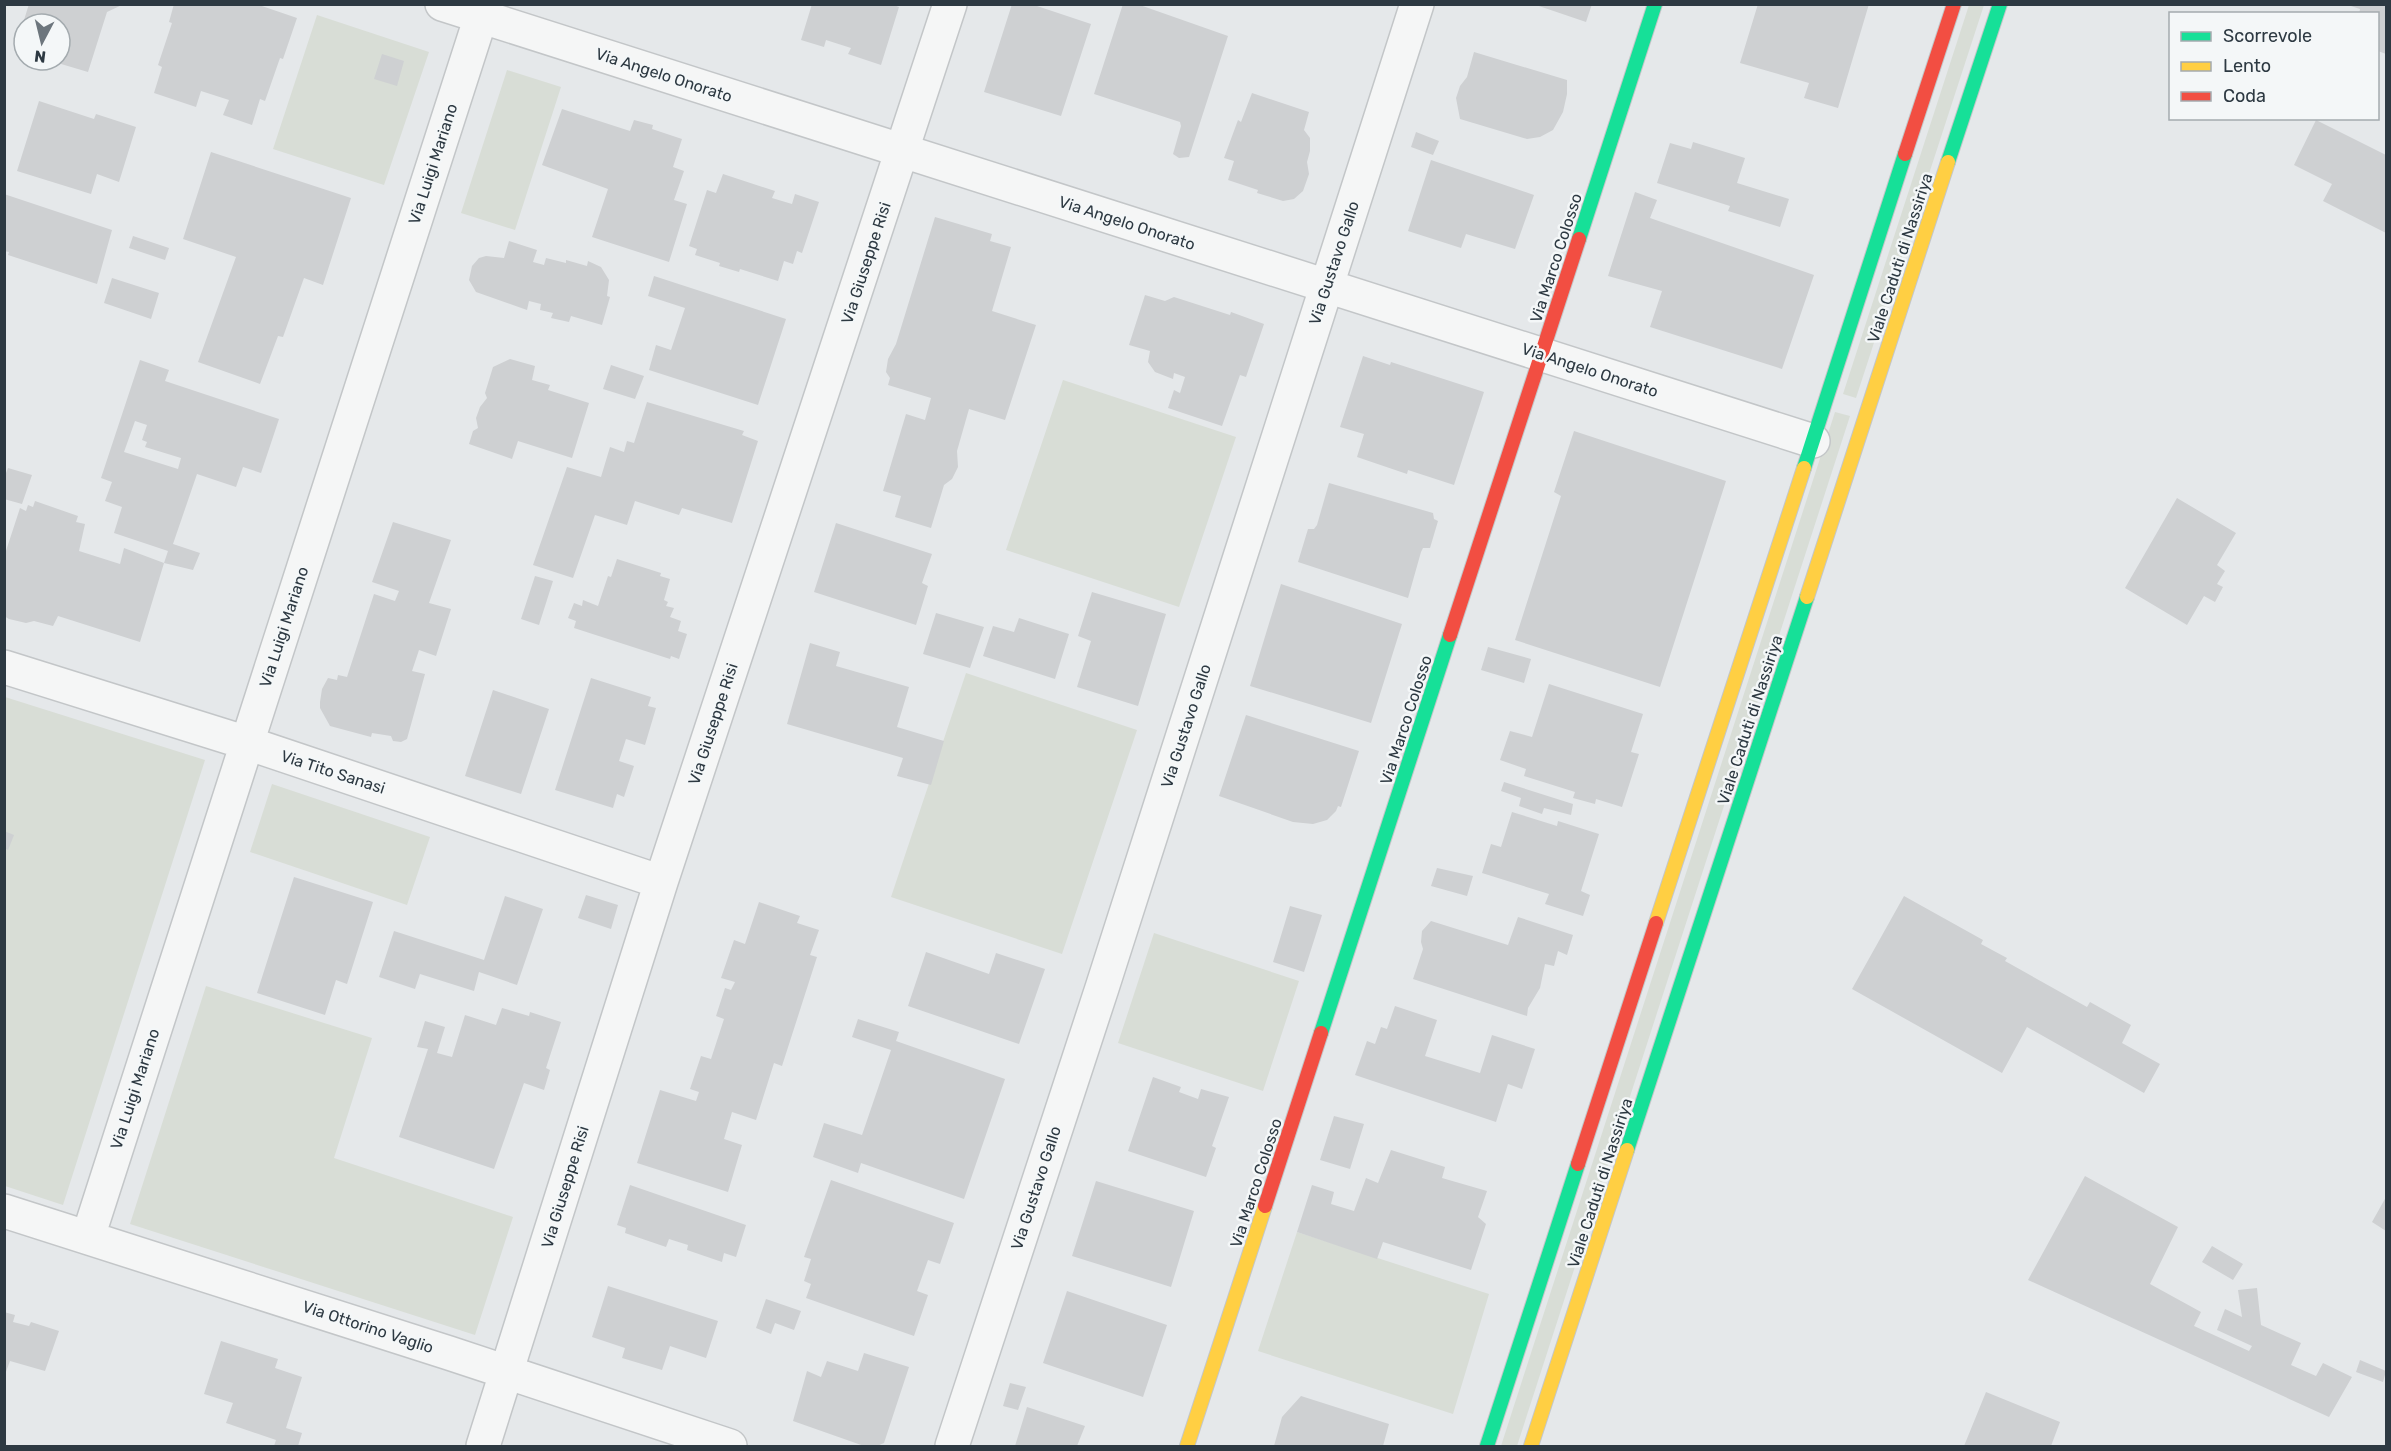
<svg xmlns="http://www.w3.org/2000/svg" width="2391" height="1451" viewBox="0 0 2391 1451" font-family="Rubik,sans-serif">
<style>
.green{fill:#d8ddd6}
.building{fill:#ced0d2;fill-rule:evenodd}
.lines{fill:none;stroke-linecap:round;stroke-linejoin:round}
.street-casing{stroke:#c3c6c8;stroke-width:36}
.fast-casing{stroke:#c3c6c8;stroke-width:16}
.slow-casing{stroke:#c3c6c8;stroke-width:16}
.jam-casing{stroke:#c3c6c8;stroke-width:16}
.street{stroke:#f5f6f6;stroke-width:33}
.fast{stroke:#16e098;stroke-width:14}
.slow{stroke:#ffcf43;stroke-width:14}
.jam{stroke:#f24e42;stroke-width:14}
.labels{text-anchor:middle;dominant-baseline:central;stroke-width:5;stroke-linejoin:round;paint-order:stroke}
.street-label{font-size:16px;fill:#2d3942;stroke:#f4f7f8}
</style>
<rect width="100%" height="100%" fill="#e5e8ea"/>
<path class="green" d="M1969,5H1984L1856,398L1843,394Z
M317,15L429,52L384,185L273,149Z
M507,70L561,87L515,230L461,213Z
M1063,380L1236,437L1179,607L1006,550Z
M1835,412L1850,416L1517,1446H1501Z
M966,673L1137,730L1062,954L891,897Z
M5,697L205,760L63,1205L5,1186Z
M272,784L430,837L407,905L250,852Z
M1154,933L1299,981L1263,1091L1118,1043Z
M206,986L372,1038L334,1158L513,1217L475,1335L130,1224Z
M1297,1232L1489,1294L1453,1414L1258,1351Z"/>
<path class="building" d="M29,4H124L107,12L88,72L51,61L60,60V24H24V52L15,49Z
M174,4H256L297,18L283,59L280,58L265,101L260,99L252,125L223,115L229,100L201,91L196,107L154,93L162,67L158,65L172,23L169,22Z
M812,4H891L899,7L881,65L848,54L851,48L826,40L824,47L801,40Z
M1012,4H1031L1091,24L1061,116L984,92Z
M1123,4H1137L1228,36L1189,157L1179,158L1173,154L1181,126L1180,122L1094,94Z
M1533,4H1592L1586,22Z
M1758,4H1869L1838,108L1804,98L1809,83L1740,63Z
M2352,4H2386V54L2378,51V14H2359L2360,9L2351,6Z
M1474,52L1567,80V94L1563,112L1553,130L1540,137L1527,139L1460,119L1456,98L1460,86L1467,77Z
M382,54L404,61L397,86L374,79Z
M1252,93L1309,112L1304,130L1310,138V151L1307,162L1309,174L1303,191L1294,199L1283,201L1257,193L1258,190L1228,180L1234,161L1224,158L1238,120L1241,122Z
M39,101L94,119L96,114L136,127L119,182L97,174L91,194L17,171Z
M562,109L630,131L634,120L653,125L652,129L682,139L673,167L684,171L674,200L687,204L669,262L592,237L608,189L542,165Z
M2316,120L2386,155V233L2323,201L2332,184L2294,165Z
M1416,132L1439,141L1433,155L1411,147Z
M1693,142L1745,158L1737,183L1789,199L1780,227L1728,211L1730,206L1657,183L1670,143L1691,149Z
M211,152L351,198L323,285L304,278L283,337L278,336L260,384L198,362L236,257L183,239Z
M1431,160L1534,195L1515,249L1466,234L1461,248L1408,231Z
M723,174L775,191L772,198L792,204L795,194L819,202L802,253L797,251L793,264L784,261L778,281L740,269L739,272L719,266L720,263L695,255L697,249L689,246L707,190L716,193Z
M1635,192L1657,200L1650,218L1814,275L1782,369L1650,327L1662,291L1608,276Z
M4,194L112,230L97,284L8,255L9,252L4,251Z
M935,217L992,234L990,241L1011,247L992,311L1036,325L1005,420L969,409L957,451L958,467L952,479L944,485L931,528L895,517L901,496L883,491L906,414L925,420L931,398L888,385L890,378L886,372L888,359L896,344Z
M133,236L169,248L165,260L129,248Z
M509,241L537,250L533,262L544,265L546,258L566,263V260L587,266L588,261L601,267L609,280L607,296L610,297L602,325L571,316L569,322L551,318L553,313L540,310L541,304L529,301L527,310L476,292L469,280L472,266L479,258L486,256L504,258Z
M654,276L786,319L758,405L649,370L656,345L671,350L685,308L648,296Z
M112,278L159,293L151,319L104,303Z
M1145,295L1165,301L1174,297L1230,315L1231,312L1264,324L1246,377L1240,375L1222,426L1168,408L1174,390L1180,393L1185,377L1174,373L1173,379L1155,372L1148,362L1150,351L1129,345Z
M1363,356L1390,365L1391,362L1484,392L1454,485L1408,470L1407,474L1357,457L1364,434L1340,427Z
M510,359L535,366L532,380L550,385L548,390L589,403L572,458L518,441L512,459L469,444L473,431L478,428L476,418L480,407L487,398L485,393L493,367Z
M140,360L169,370L165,381L279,419L261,473L243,467L236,487L197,474L173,544L200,553L193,570L164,563L140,642L58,616L53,626L34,621L26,623L9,619L4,616V557L20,508L26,511L28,505L33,507L35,501L78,516L76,522L85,524L79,551L120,564L124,548L164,563L168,551L114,533L122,507L105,501L112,482L101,478ZM135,421L147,425L142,440L147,442L145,447L181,458L178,469L124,452Z
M611,365L644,376L635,399L603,389Z
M647,402L744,431L742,435L758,441L732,523L682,508L679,515L635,501L627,525L595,515L573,578L533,565L567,467L601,477L610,447L624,452L627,441L634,443Z
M1574,431L1726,481L1660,687L1515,640L1561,496L1554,492Z
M8,468L32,475L22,504L4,499V478Z
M1329,483L1433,513L1434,519L1438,521L1430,548H1423L1421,552L1408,598L1298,562L1308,529H1314L1317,525Z
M2177,498L2236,533L2217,565L2225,571L2217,584L2223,587L2215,602L2204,596L2187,625L2125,588Z
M393,522L451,540L429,603L451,609L436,656L419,650L412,671L425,674L407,739L401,742L393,741L391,736L372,733L371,737L330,726L320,708V702L322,689L328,678L337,680L338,675L347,677L374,594L395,601L399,591L372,582Z
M836,523L932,554L922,583L928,586L916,625L814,592Z
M617,559L661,573L660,576L670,579L664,600L668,602L666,606L674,608L670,617L681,621L678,631L687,634L679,659L671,656L670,659L574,628L576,621L568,618L574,603L582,606L583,600L598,606L608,576L611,577Z
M535,576L553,581L539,625L521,619Z
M1281,584L1402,624L1371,723L1250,686Z
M1092,592L1166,614L1138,706L1077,687L1091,641L1078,636Z
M936,613L984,627L970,668L923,654Z
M1019,618L1069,634L1055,679L983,656L993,626L1014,632Z
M810,643L840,652L836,666L909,687L897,727L944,741L931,785L897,776L903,758L787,724Z
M1488,647L1531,659L1524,683L1481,670Z
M591,678L651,697L648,706L656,708L645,745L626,739L619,761L634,766L624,797L617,794L613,808L555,790Z
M1549,684L1643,714L1631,752L1639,754L1622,807L1596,799L1595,804L1573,798L1575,792L1524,776L1526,769L1500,760L1510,731L1532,737Z
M493,690L549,709L521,794L465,776Z
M1246,715L1359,751L1341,807L1338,806L1336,811L1327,820L1313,824L1293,822L1219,796Z
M1504,782L1573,804L1571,815L1544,808L1542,814L1519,806L1521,798L1501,791Z
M1512,812L1557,826L1558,821L1599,834L1581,891L1590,895L1583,916L1545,904L1549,894L1482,873L1491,844L1501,847Z
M4,831L14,835L8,850L4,848Z
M1437,868L1473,876L1467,896L1431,886Z
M294,877L373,902L347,984L336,980L325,1015L257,993Z
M586,895L618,905L611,929L578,918Z
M505,896L543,909L517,985L479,972L474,991L420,974L415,989L379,977L394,931L484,960Z
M1904,896L1983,940L1981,944L2007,958L2005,961L2087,1007L2090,1002L2131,1025L2122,1043L2160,1064L2144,1093L2027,1027L2002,1073L1852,989Z
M759,902L800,916L797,923L819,930L810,955L817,957L782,1066L774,1063L756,1120L732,1112L724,1139L742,1145L728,1192L637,1163L660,1090L696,1101L699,1092L690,1089L701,1056L711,1059L724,1019L716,1016L725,988L731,990L735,982L721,978L734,940L745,944Z
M1290,906L1322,915L1304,972L1273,962Z
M1518,917L1573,935L1567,955L1558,951L1554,966L1545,964L1540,988L1528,1008L1527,1016L1413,979L1423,949L1421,942L1422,931L1431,921L1508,945Z
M926,952L989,974L996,953L1045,969L1019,1044L908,1006Z
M1395,1006L1437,1020L1425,1056L1480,1073L1492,1035L1535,1049L1522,1089L1508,1084L1496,1122L1355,1075L1367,1041L1375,1044L1381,1027L1387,1029Z
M502,1008L529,1016L530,1012L561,1022L546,1068L550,1070L544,1090L524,1083L494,1169L399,1137L428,1049L417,1047L425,1021L445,1027L437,1053L452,1057L465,1015L496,1025Z
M858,1019L899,1032L896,1041L1005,1079L964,1199L861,1163L858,1173L813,1157L824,1123L862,1135L891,1050L852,1037Z
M1153,1077L1181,1087L1179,1092L1198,1099L1201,1089L1229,1097L1212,1146L1216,1148L1206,1177L1128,1151Z
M1334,1116L1364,1124L1350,1169L1320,1160Z
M1391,1150L1445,1167L1442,1178L1487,1191L1478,1217L1486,1224L1471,1270L1383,1242L1377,1259L1297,1232L1312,1185L1334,1192L1331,1204L1354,1211L1366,1178L1378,1183Z
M2085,1176L2178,1227L2150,1284L2201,1312L2194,1326L2249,1351L2252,1346L2217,1330L2225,1309L2242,1317L2238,1290L2257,1288L2261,1325L2301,1343L2291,1365L2316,1376L2323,1363L2352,1377L2329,1417L2028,1280Z
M831,1180L954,1223L940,1264L928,1260L917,1291L928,1295L914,1336L806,1298L811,1284L804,1281L811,1259L804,1257Z
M1096,1181L1194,1211L1171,1287L1072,1256Z
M630,1185L746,1225L736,1257L724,1253L722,1262L687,1250L688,1245L669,1239L666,1247L625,1233L626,1228L617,1225Z
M2386,1197V1231L2372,1222Z
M2212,1246L2243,1264L2233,1280L2202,1262Z
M608,1286L718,1321L706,1358L670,1346L662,1370L622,1358L625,1348L592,1337Z
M1067,1291L1167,1325L1143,1397L1043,1363Z
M766,1299L801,1311L794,1330L775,1323L771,1334L756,1328Z
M4,1312L15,1315L13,1322L29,1326L31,1322L59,1331L45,1371L10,1361L4,1377Z
M221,1341L278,1359L275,1368L302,1377L286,1428L302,1433L298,1446H274L276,1440L226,1423L233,1403L204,1394Z
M864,1353L909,1367L884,1443L877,1446H864L793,1421L807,1371L821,1377L827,1361L858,1371Z
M2360,1360L2386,1371L2383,1382L2356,1372Z
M1010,1383L1026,1387L1018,1410L1003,1406Z
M1986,1392L2060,1422L2051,1446H1964Z
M1301,1396L1389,1424L1383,1446H1274L1282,1417Z
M1027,1407L1085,1426L1077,1446H1015Z"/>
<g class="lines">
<g class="street-casing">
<path id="street" d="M442,4L1813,441
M4,667L247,743L661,882
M4,1211L449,1353L730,1446
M88,1237L485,4
M483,1446L661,882L950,4
M952,1446L1102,988L1417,4"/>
</g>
<g class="fast-casing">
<path id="fast" d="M1948,162L2000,4
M1579,239L1655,4
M1804,468L1905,154
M1321,1033L1450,635
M1627,1150L1807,597
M1487,1446L1578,1164"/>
</g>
<g class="slow-casing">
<path id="slow" d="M1807,597L1948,162
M1656,923L1804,468
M1187,1446L1265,1206
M1531,1446L1627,1150"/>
</g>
<g class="jam-casing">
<path id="jam" d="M1905,154L1954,4
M1450,635L1579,239
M1578,1164L1656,923
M1265,1206L1321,1033"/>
</g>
<use href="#street" class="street"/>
<use href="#fast" class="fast"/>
<use href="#slow" class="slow"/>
<use href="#jam" class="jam"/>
</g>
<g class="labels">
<g class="street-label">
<text transform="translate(664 75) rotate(18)">Via Angelo Onorato</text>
<text transform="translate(433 164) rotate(-72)">Via Luigi Mariano</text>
<text transform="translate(1127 223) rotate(18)">Via Angelo Onorato</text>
<text transform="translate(1556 258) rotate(-72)">Via Marco Colosso</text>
<text transform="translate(1900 258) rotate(-72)">Viale Caduti di Nassiriya</text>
<text transform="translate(866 263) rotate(-72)">Via Giuseppe Risi</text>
<text transform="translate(1334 263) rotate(-72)">Via Gustavo Gallo</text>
<text transform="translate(1590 370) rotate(18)">Via Angelo Onorato</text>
<text transform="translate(284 627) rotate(-72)">Via Luigi Mariano</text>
<text transform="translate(1406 720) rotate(-72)">Via Marco Colosso</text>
<text transform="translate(1750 720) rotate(-72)">Viale Caduti di Nassiriya</text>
<text transform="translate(713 724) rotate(-72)">Via Giuseppe Risi</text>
<text transform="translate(1186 726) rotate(-72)">Via Gustavo Gallo</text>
<text transform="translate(333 772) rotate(18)">Via Tito Sanasi</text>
<text transform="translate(135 1089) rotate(-72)">Via Luigi Mariano</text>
<text transform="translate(1256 1183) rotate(-72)">Via Marco Colosso</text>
<text transform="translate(1600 1183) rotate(-72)">Viale Caduti di Nassiriya</text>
<text transform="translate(565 1187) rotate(-73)">Via Giuseppe Risi</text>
<text transform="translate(1036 1188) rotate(-72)">Via Gustavo Gallo</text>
<text transform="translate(368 1327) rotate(18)">Via Ottorino Vaglio</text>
</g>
</g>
<rect width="2391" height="1451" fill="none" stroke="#2d3942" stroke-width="12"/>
<rect x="2169" y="12" width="210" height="108" fill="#f4f7f8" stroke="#a4abaf" stroke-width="1.5"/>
<rect x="2181" y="32" width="30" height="9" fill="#16e098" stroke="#a4abaf" stroke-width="1.5"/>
<text x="2223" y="42" font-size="18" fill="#2d3942">Scorrevole</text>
<rect x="2181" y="62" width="30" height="9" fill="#ffcf43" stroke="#a4abaf" stroke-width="1.5"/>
<text x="2223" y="72" font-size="18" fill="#2d3942">Lento</text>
<rect x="2181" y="92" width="30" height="9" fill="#f24e42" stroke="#a4abaf" stroke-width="1.5"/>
<text x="2223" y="102" font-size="18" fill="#2d3942">Coda</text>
<g transform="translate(42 42) rotate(187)"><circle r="28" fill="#f4f7f8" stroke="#a4abaf" stroke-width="1.5"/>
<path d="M0-4.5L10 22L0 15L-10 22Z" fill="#6d767d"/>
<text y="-9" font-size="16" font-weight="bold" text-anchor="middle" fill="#2d3942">N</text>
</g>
</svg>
